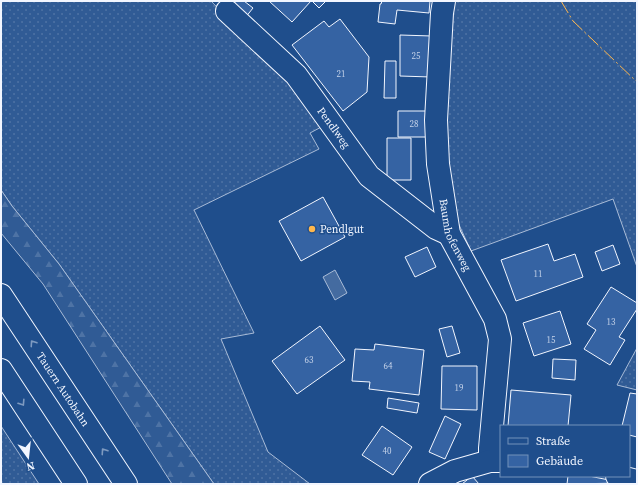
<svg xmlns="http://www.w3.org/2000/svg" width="638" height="485" viewBox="0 0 638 485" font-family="'Source Serif 4',serif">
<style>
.grass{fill:url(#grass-dots);stroke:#a8bbd7}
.forest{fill:url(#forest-firs);stroke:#a8bbd7}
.water{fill:#446ba0;stroke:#a8bbd7}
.building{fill:#3563a3;stroke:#f2f6ff}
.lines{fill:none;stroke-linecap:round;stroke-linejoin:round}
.minor-casing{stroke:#f2f6ff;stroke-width:24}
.highway-casing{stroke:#f2f6ff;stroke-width:24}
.minor{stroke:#1f4e8c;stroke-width:22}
.highway{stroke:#1f4e8c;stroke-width:22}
.power{stroke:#ffb74d;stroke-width:1;stroke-dasharray:14 3 2 3;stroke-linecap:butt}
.oneway{stroke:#7e9ac0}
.poi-dot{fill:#ffb74d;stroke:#1f4e8c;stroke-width:1.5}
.labels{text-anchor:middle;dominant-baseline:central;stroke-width:3;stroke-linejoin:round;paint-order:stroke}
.number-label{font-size:9px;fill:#c3d1e8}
.street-label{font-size:11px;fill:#f2f6ff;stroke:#1f4e8c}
.poi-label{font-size:11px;fill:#f2f6ff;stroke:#1f4e8c;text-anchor:start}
</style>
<defs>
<pattern id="grass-dots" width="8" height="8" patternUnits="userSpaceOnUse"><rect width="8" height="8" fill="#305b95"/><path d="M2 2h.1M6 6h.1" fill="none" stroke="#4e73a5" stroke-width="1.8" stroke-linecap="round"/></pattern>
<pattern id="forest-firs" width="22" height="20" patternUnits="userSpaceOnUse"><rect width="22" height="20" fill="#305b95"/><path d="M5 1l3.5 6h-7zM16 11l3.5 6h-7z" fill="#4e73a5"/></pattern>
</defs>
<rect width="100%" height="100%" fill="#1f4e8c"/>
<path class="grass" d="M1,1H211L237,28L294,79L327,124L310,133L319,149L194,210L254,333L221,339L268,452L310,484H214L59,264L12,206L1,190Z
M449,1H637V267L613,199L471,251L455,216L443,157Z
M637,348V390L617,385Z
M1,426L39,484H1Z"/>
<path class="forest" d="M1,190L12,206L59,264L214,484H172L43,284L1,233Z"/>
<path class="water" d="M335,270L347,293L335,300L323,277Z"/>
<path class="building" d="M236,1H244L253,8L245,18L231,7Z
M269,1H311L292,22Z
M312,1H326L319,8Z
M382,1H430L429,13L397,10L395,24L378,22L380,4H381Z
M340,19L369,57L367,92L343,111L292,45L324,21L329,27Z
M400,35L432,36L431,77L400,76Z
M385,61H396V98H384Z
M398,111H429V137H398Z
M387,138H411V180H387Z
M323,197L345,237L301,261L279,221Z
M548,244L554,261L575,254L583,277L516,301L501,260Z
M613,245L620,264L602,271L595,252Z
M427,247L436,267L415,277L405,257Z
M611,287L637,303V309L619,337L625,340L610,365L584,349L596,330L587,324Z
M560,311L571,344L534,356L523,323Z
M320,326L345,360L297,394L272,361Z
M452,326L460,353L447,357L439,329Z
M375,344L424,350L419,395L369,389L370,382L352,381L355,349L374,350Z
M553,359L576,360L575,380L552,378Z
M442,366H477V410L441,409Z
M511,390L571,395L568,426H508Z
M630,393L637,394V437L629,435V426H622Z
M388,398L419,403L417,413L387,408Z
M445,416L461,424L445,459L429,452Z
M382,426L412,447L393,475L362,455Z
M472,476L479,484H462Z
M568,476H589L624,483L567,484Z"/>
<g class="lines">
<g class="minor-casing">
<g id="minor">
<path id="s1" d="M444,1L442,13L436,120L438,164L449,234L495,319L500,339L490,448V461"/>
<path id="s2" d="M227,11L296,75L369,176L436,228L449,234"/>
<path d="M617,476L637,481"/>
<path d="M430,484L455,471L490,461H501"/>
</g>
</g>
<g class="highway-casing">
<g id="highway">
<path id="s3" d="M1,295L126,484"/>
<path d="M1,370L76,484"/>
</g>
</g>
<use href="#minor" class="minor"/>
<use href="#highway" class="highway"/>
<path class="power" d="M561,1L573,21L637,82"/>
</g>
<defs><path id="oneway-chevron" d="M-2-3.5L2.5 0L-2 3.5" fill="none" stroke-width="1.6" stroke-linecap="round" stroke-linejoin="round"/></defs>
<g class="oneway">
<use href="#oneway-chevron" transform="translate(33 343) rotate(-124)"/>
<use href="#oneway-chevron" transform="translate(22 403) rotate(57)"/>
<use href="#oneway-chevron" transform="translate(104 451) rotate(-124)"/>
</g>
<circle class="poi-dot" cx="312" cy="229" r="4"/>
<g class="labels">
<g class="number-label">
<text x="416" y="56">25</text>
<text x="341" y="74">21</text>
<text x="414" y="124">28</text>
<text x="538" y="274">11</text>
<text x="611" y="322">13</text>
<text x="551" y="340">15</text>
<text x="309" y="360">63</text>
<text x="388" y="366">64</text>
<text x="459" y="388">19</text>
<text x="387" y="451">40</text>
</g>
<g class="street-label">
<text stroke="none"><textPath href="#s2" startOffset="159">Pendlweg</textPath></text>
<text stroke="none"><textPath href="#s1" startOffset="237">Baumhofenweg</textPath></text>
<text stroke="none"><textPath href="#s3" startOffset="113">Tauern Autobahn</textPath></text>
</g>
<g class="poi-label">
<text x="320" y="229">Pendlgut</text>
</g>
</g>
<rect width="638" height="485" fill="none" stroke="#f2f6ff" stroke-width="4"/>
<rect x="500" y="425" width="130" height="52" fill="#1f4e8c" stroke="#7391ba"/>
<rect x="508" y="438" width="20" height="6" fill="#1f4e8c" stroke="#7391ba"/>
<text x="536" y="445" font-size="12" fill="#f2f6ff">Straße</text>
<rect x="508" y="455" width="20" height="12" fill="#3563a3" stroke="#7391ba"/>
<text x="536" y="465" font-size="12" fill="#f2f6ff">Gebäude</text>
<g transform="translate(28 457) rotate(165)" stroke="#1f4e8c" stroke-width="3" paint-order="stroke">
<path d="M0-3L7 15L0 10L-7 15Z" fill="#f2f6ff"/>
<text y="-6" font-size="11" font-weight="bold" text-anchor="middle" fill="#f2f6ff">N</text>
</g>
</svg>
